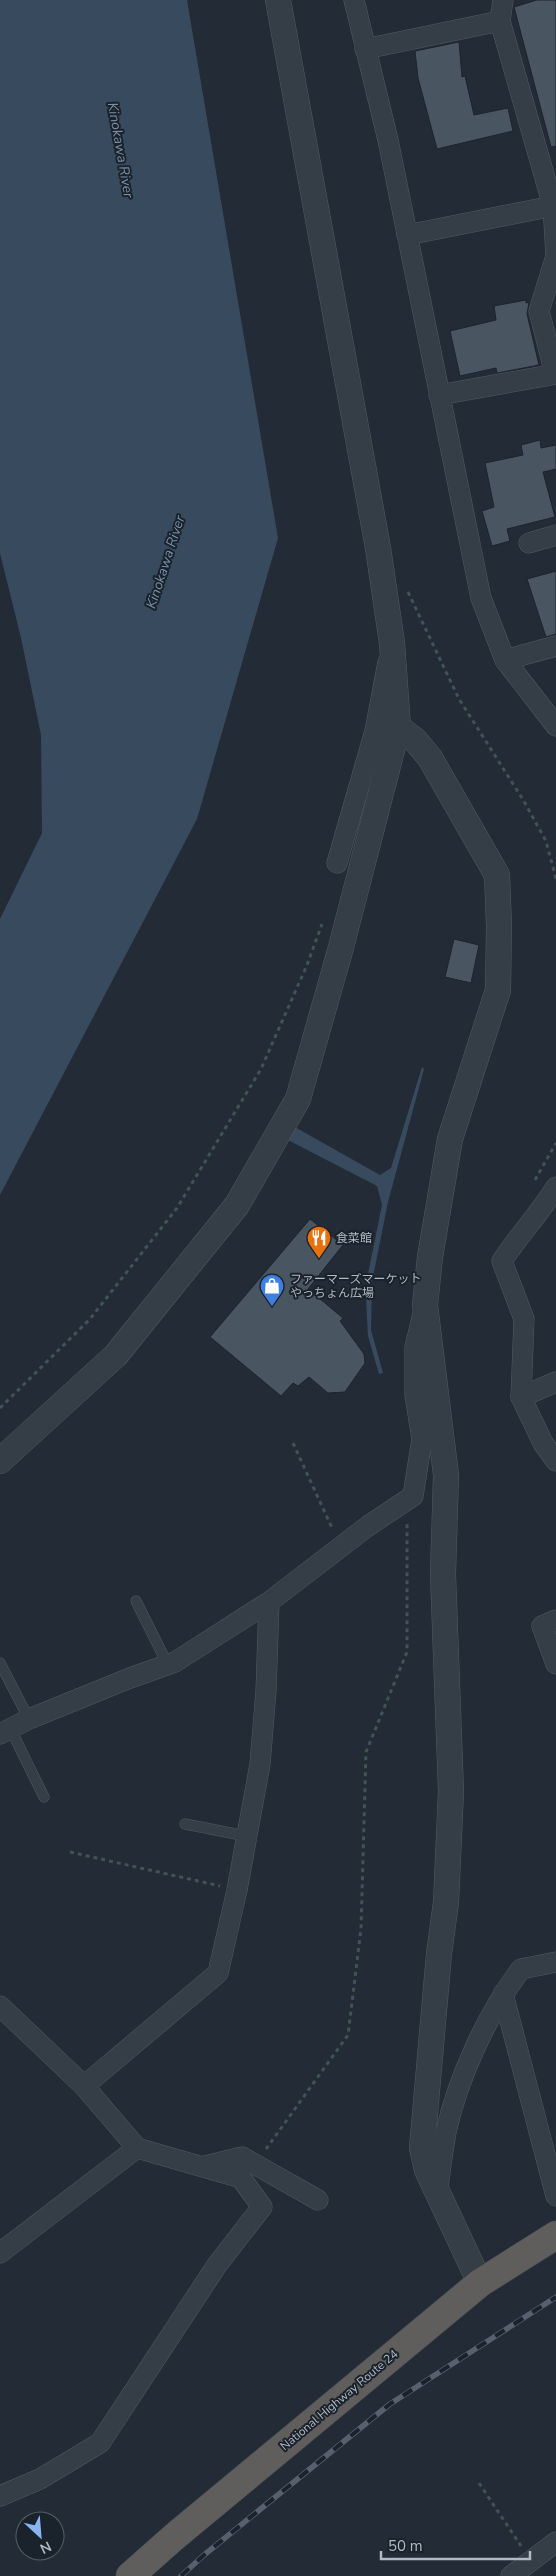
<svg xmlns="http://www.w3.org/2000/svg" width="556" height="2576" viewBox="0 0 556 2576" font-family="'Nunito Sans','Noto Sans JP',sans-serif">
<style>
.water{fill:#384a5e}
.building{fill:#4a5562;stroke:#1c242d}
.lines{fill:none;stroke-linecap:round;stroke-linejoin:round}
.service-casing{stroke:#525b64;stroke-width:11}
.minor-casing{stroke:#525b64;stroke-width:21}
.tertiary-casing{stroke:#525b64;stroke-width:26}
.trunk-casing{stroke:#3f4851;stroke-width:29}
.path{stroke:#415355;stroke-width:3;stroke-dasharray:4 4;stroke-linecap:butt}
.service{stroke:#353d47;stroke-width:10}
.minor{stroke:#353d47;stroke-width:20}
.tertiary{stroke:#353d47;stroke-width:25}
.trunk{stroke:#605e5c;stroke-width:28}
.rail-casing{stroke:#57616e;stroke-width:5.5}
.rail{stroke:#1a222b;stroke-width:4;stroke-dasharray:11;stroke-linecap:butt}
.labels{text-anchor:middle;stroke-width:4;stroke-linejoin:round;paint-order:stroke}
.poi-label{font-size:12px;fill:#afb8c3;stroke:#1a222b;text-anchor:start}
.street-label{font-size:12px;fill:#afb8c3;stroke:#1a222b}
.water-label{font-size:14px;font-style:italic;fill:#7990aa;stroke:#1a222b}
</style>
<rect width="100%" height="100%" fill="#222b36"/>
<g class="water">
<path d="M0 0H187L278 538 197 819 0 1195V919L42 833 41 735 21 638 0 553Z"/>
<path d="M422 1067 424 1069 388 1202 372 1282 371 1330 383 1373 379 1374 368 1336 366 1299 368 1274 382 1205 377 1186 286 1139 293 1126 380 1175 391 1168Z"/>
</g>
<g class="building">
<path d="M537 0H556V146L551 147 514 7Z"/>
<path d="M459 42 462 77 465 76 474 115 508 108 513 131 437 149 418 78 415 51Z"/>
<path d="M526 300V303L529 302 527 314 539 365 497 373 496 368 460 376 450 331 496 320 494 306Z"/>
<path d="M540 440 541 448 556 445V469L543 472 555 517 507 529 510 541 492 546 482 511 494 507 485 463 523 455 521 445Z"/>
<path d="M556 571V634L546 637 527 579Z"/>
<path d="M454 939 479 945 471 983 445 977Z"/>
<path d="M310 1219 343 1245 308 1289 343 1318 340 1321 364 1354 365 1363 345 1392 328 1393 309 1377 298 1386 293 1383 281 1396 210 1337Z"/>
</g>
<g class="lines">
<defs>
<g id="service">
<path d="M136 1601 168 1665"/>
<path d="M0 1663 29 1719"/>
<path d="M11 1730 44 1797"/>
<path d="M185 1824 246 1836"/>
</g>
<g id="minor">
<path d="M354 0 388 140 481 598 505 660 556 726"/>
<path d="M503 0 500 21 553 206 556 204"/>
<path d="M365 49 500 21"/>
<path d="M407 235 553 206 556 256 539 311 555 374"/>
<path d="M439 395 556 374"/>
<path d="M529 543 556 535"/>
<path d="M505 660 556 646"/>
<path d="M337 863 375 731 388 662"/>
<path d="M556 1187C540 1213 519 1235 502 1261L524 1319 521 1397 543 1443 556 1461"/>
<path d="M521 1397 556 1382"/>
<path d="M556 1620 542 1626 556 1664"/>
<path d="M0 1734 29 1719 130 1678 175 1662 269 1602 368 1526 413 1496 422 1439 415 1395V1347L423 1314"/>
<path d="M503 1994 556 2196"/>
<path d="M0 2006 84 2086 137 2148 0 2253"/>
<path d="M84 2086 218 1973 237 1890 260 1764 266 1691 269 1602"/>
<path d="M205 2166 242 2157 318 2200"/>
<path d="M438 2189C440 2170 443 2150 446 2132 458 2077 488 2013 521 1969L556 1962"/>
<path d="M0 2496 40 2479 100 2443 217 2265 262 2207 241 2178 137 2148"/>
<path d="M511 2576 556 2542"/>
</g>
<g id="tertiary">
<path d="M398 727 415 740 430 758 497 875 499 926 498 990 450 1139 430 1257 425 1305 446 1475 443 1574 451 1791 446 1902 439 1954 422 2148 427 2170 480 2283"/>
<path d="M0 1461 116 1355 237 1205 298 1099 340 951 398 727 392 643 378 548 278 0"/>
</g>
<path id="trunk" d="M130 2576 174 2537 480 2283 556 2235"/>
</defs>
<use href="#service" class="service-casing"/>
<use href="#minor" class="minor-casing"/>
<use href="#tertiary" class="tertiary-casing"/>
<use href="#trunk" class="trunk-casing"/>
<g class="path">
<path d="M408 592 459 699 522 798 546 841 556 879"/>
<path d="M535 1180 556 1143"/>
<path d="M0 1408 90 1319 177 1208 261 1069 307 965 322 924"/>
<path d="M293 1443 332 1528"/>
<path d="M70 1852 220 1886"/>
<path d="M266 2149 348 2035 361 1929 366 1752 407 1652V1523"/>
<path d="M479 2483 521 2546"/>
</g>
<use href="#service" class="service"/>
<use href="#minor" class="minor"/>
<use href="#tertiary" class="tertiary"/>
<use href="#trunk" class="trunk"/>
<defs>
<path id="rail" d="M181 2576 204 2555 390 2404 556 2297"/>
</defs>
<use href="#rail" class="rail-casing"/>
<use href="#rail" class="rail"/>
</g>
<defs>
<symbol id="restaurant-pin" viewBox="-11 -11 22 30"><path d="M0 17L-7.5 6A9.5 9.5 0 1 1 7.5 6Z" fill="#e8710a" stroke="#1a222b"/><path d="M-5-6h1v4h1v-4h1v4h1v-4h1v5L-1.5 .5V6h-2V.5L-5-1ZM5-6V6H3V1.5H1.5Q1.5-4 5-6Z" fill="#fff"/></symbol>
<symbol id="shop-pin" viewBox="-11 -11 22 30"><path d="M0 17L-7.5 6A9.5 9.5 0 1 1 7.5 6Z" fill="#3f7fe0" stroke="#1a222b"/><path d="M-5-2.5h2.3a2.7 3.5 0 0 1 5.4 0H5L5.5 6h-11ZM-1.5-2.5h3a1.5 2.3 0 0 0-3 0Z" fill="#fff"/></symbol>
</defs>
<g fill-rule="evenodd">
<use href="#restaurant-pin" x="305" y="1224" width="28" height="38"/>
<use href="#shop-pin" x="258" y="1272" width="28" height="38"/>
</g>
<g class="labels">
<g class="poi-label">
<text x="336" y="1242">食菜館</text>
<text x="290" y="1283">ファーマーズマーケット<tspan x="290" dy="14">やっちょん広場</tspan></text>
</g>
<g class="street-label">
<text transform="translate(339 2400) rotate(-40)" y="4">National Highway Route 24</text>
</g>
<g class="water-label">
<text transform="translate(121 150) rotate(80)" y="5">Kinokawa River</text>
<text transform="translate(165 562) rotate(-72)" y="5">Kinokawa River</text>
</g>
</g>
<g transform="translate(40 2536) rotate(154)"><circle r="24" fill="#1a222b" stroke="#565e68"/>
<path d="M0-4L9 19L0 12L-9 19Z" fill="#88b4f0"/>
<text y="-8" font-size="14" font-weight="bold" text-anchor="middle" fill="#afb8c3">N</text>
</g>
<path d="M381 2551v8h149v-8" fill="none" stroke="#afb8c3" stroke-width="2.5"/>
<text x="388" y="2551" font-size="15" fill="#afb8c3" stroke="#1a222b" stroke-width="4" paint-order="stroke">50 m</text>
</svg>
